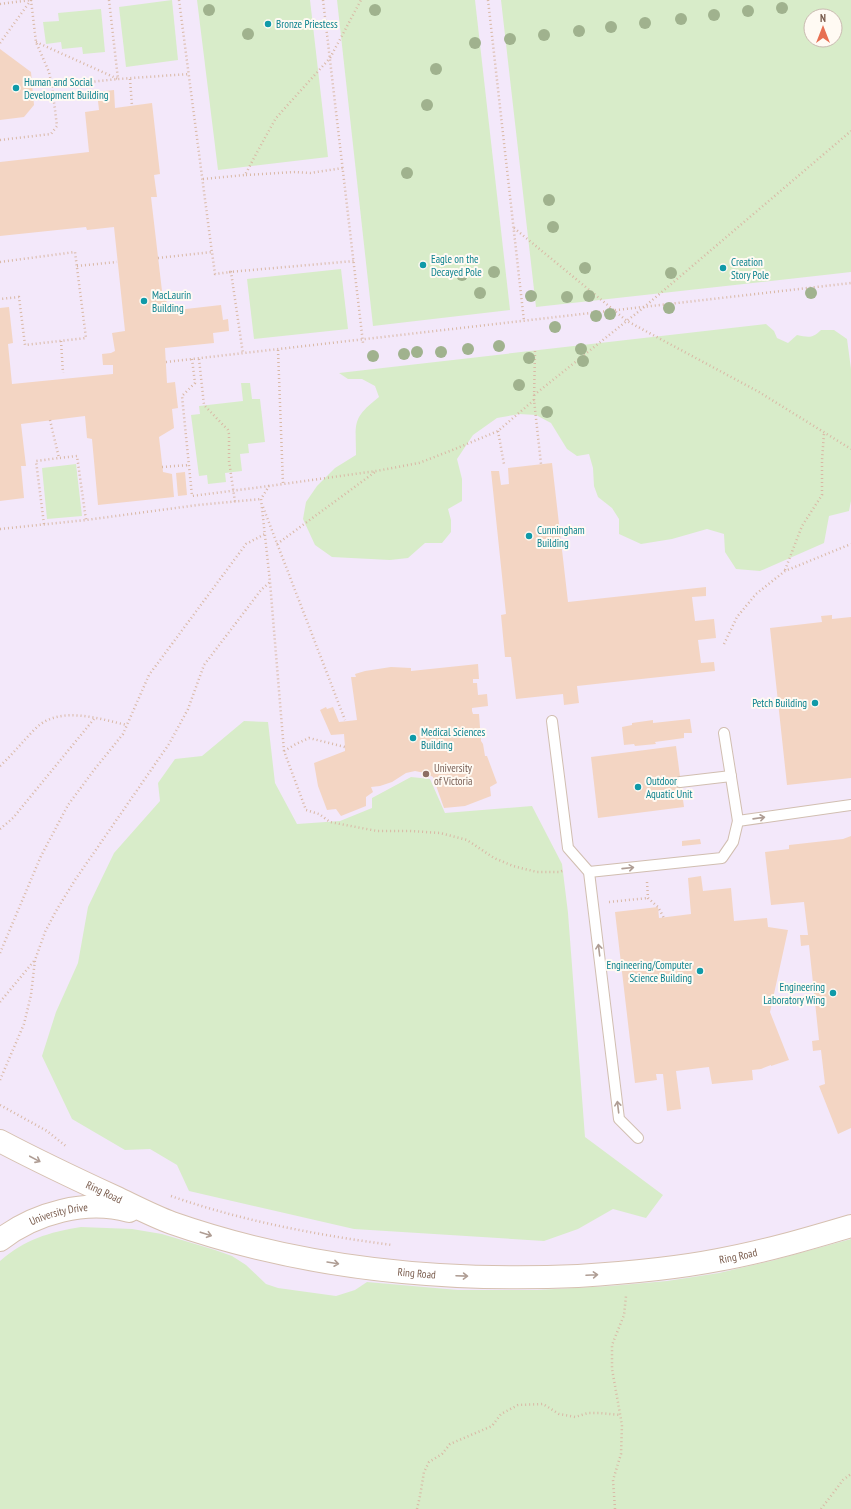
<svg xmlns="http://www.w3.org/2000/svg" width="851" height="1509" viewBox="0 0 851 1509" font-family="'PT Sans Narrow',sans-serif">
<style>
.education{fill:#f3e8fa;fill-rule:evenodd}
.green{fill:#d8ecc9;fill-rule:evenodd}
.building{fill:#f3d5c3}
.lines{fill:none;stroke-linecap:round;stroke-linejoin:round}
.lane-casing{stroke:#d1beb0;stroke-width:12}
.secondary-casing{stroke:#d6c0b0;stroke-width:24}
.path{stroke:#d9b8a5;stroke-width:2.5;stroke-dasharray:1 3;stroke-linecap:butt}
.lane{stroke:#fff;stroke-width:10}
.secondary{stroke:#fff;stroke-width:22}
.tree{fill:#a0b28e}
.oneway{stroke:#af9d94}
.culture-dot{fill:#0f9aa8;stroke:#fffaf3;stroke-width:1.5}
.education-dot{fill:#8d6e63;stroke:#fffaf3;stroke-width:1.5}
.labels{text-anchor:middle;stroke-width:4;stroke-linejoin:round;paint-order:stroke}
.culture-label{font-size:11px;fill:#0d838f;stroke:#fffaf3;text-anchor:start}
.education-label{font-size:11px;fill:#785e54;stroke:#fffaf3;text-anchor:start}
.street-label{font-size:11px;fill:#7a5c4d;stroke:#fffaf3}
</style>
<rect width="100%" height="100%" fill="#fdf6ec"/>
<path class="education" d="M0 0H851V1509H0ZM811 16H835V40H811Z"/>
<g class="green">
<path d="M172 0 178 60 126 67 119 7Z"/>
<path d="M197 0H310L328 157 218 170Z"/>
<path d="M337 0H475L510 310 373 326Z"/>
<path d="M501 0H851V272L536 307ZM811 16H835V40H811Z"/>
<path d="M101 9 105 52 83 54 82 47 62 49 61 42 46 44 43 22 59 21 58 13Z"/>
<path d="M341 269 348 329 254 339 247 279Z"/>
<path d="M766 324 774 331 777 338 788 343 797 335C808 337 812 339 821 330H834L847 339 851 369V501L849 511 829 516 824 543 760 571 736 569 725 552 724 534 707 529 672 539 641 544 619 534V519L612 508 598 497 594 486 593 468 589 454 577 456 567 449 551 423 536 415 519 414 497 418 473 435 457 459 462 479V501L448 509 451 520V532L442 543H425L408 558 390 560 332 557 315 545 303 519 306 502 317 486 335 468 356 455C356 423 351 419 379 397L375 386 362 379H348L339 373Z"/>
<path d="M241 383H250L252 399H260L265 442 248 444 249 453 240 454 242 471 225 473 226 482 208 484 207 475 199 476 191 415 200 414 199 406 243 401Z"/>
<path d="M76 464 82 516 47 519 42 468Z"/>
<path d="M244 721 268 722 275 783 297 824 340 821 372 808V798L411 777 430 779 445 813 532 806 562 864 568 913 585 1137 663 1195 646 1218 613 1209 578 1229 544 1241 354 1229 189 1191 177 1165 150 1149 125 1150 72 1119 42 1056 56 1012 78 963 88 907 114 853 160 801 158 783 175 759 202 756Z"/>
<path d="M81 1227 132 1229 162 1234 215 1250 232 1256 246 1265 266 1284 278 1288 336 1296 355 1290 367 1282 458 1290H537L610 1286 667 1281 719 1273 771 1261 851 1239V1509H0V1261C24 1240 49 1232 81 1227Z"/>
</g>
<g class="building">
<path d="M0 49 31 72 34 105 24 117 0 120Z"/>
<path d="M114 90 115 108 152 103 160 174 154 175 157 197H151L162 291 166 297 168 311 221 305 223 320 228 319 229 331 213 333 214 343 165 348 167 383 175 382 178 408 172 409 174 428 159 437 163 472 172 474 174 497 98 505 92 439 87 438 85 416 21 424 26 466H21L24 498 0 501V308L9 307 13 343 8 344 12 384 113 374V365H103L102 354 111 353 115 351 112 333 125 331 114 227 87 230 86 227 0 236V162L89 152 85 112 99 110 97 92Z"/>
<path d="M552 463 568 602 706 587V596L692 597 695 621 714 619 716 638 698 640 701 663 714 662 715 671 577 686 579 703 564 705 563 694 516 699 511 657H505L501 615 506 614 491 471H499L501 485 509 484 508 468Z"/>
<path d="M185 472 187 495 178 496 176 473Z"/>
<path d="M832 615V619L851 617V778L787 785 770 628 822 622 821 616Z"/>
<path d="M478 664 479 679H473V683H477L478 695 487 694 488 706 472 708V711L473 714H479L481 741 483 744 485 756H487L497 783 490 787 491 796 465 806 444 808 433 777 425 773 415 771 406 773 392 782 380 786 371 787 373 792 366 797V806L341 816 336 809 327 810 318 786 314 763 345 751V747L344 734 331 735 320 710 326 707 327 709 333 707 339 722 357 720 351 677H356L355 674 365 671 391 667 411 668V671Z"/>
<path d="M690 719 692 733H684V738L655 742 656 744 635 746 634 744 624 745 622 727 632 725V723L653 720V723Z"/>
<path d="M676 746 684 807 598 818 591 757Z"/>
<path d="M851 836V1128L838 1134 819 1086 825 1084 821 1050 813 1051 812 1041 819 1040 809 945 801 946 800 935H808L804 902 771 905 765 852 789 849V845L843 839Z"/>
<path d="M700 839 701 844 682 846V841Z"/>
<path d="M701 876 703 891 731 888 734 921 767 918 768 927 788 930 770 1012 789 1060 771 1066V1065L761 1069 752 1070 753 1080 712 1084 709 1067 676 1071 681 1109 667 1111 663 1074H656L657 1080 635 1083 615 912 658 907 659 918 691 914 688 878Z"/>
</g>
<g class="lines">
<defs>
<g id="lane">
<path d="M552 721 568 848 589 872 619 1119 638 1138"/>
<path d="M724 733 738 821"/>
<path d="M680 782 731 776"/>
<path d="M589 872 722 858 733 842 738 821 851 805"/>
</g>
<g id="secondary">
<path id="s1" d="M0 1141C38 1161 76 1179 115 1197 134 1206 153 1216 172 1223 301 1268 441 1282 578 1276 625 1273 672 1269 718 1260 763 1252 807 1239 851 1226"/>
<path id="s2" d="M0 1240C35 1213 86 1199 129 1211"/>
</g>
</defs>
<use href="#lane" class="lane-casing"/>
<use href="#secondary" class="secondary-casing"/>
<g class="path">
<path d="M31 0 36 42 49 72 52 86 118 79 189 74"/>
<path d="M109 0 118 79"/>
<path d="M179 0 212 253"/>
<path d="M323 0 363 343"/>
<path d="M488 0 524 321"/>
<path d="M0 4 31 0"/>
<path d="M36 42 118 79"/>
<path d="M0 43 31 0"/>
<path d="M130 79 132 106"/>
<path d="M0 140 51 134 57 126 52 86"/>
<path d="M246 175 296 172 310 173 343 168"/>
<path d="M203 179 245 175 262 143 276 118 330 58 361 0"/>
<path d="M514 228 627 321 759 392 851 449"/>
<path d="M158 258 212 252 215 274 231 272 243 354"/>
<path d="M0 262 75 252 86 338 25 345 19 297 0 299"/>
<path d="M77 266 117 262"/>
<path d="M229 272 354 261"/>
<path d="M61 341 63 373"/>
<path d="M278 350 283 484"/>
<path d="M535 351 534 400 541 464"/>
<path d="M192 359 195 383 182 396 192 496 269 486"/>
<path d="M199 359 204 405 228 430 229 434V461L235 502"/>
<path d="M166 362 851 283"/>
<path d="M534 395 643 308 851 131"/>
<path d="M534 400 498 431 455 449 419 463 376 471 269 486 261 499 270 582 284 751 306 810 319 814 330 822 377 831H410L440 833 467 840 494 858 513 866 537 872H559L565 870"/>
<path d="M50 420 59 458 77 456 86 520"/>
<path d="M498 431 504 464"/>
<path d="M162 467 189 465"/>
<path d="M263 507 345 720"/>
<path d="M44 524 36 461 59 458"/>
<path d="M0 529 86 520 198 505 261 499"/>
<path d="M277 544 375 472"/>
<path d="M785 570 802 526 822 495V460L824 433"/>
<path d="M724 644 737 617 756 594 785 571 851 544"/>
<path d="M284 751 296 744 309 738 345 747"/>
<path d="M0 766C13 754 23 741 36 728 60 705 99 719 127 725"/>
<path d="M0 829 13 818 94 719"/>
<path d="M647 882 648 898 658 907 664 918"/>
<path d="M609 902 648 898"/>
<path d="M0 953 41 856 68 805 94 770 123 734 149 675 246 544 265 534"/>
<path d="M0 1002 34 961"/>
<path d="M0 1080 24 1024 31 995 35 960 45 932 56 911 75 880 169 744 188 709 204 665 261 590 270 582"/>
<path d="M0 1105 47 1131 67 1147"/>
<path d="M171 1196C242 1221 317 1235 392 1245"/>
<path d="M417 1509 420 1496 424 1472 429 1462 442 1454 450 1444 492 1426 501 1414 518 1405 543 1404 559 1414 575 1417 588 1413H599L620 1415"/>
<path d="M615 1509 613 1480 621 1454 622 1425 612 1369V1345L624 1315 626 1296"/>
<path d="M821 1509 843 1480 851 1474"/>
</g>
<use href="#lane" class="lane"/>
<use href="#secondary" class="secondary"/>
</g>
<g class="tree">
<circle cx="782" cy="8" r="6"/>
<circle cx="209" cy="10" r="6"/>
<circle cx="375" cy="10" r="6"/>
<circle cx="748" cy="11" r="6"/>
<circle cx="714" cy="15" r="6"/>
<circle cx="681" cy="19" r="6"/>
<circle cx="645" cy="23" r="6"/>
<circle cx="611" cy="27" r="6"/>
<circle cx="579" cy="31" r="6"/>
<circle cx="248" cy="34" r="6"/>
<circle cx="544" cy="35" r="6"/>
<circle cx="510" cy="39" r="6"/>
<circle cx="475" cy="43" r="6"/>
<circle cx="436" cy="69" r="6"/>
<circle cx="427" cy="105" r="6"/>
<circle cx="407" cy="173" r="6"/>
<circle cx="549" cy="200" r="6"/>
<circle cx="553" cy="227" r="6"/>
<circle cx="585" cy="268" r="6"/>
<circle cx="494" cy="272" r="6"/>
<circle cx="671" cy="273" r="6"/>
<circle cx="462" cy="275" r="6"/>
<circle cx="480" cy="293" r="6"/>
<circle cx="811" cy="293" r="6"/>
<circle cx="531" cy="296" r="6"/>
<circle cx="589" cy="296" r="6"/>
<circle cx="567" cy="297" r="6"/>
<circle cx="669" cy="308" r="6"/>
<circle cx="610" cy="314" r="6"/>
<circle cx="596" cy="316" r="6"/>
<circle cx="555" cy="327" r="6"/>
<circle cx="499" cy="346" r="6"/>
<circle cx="468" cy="349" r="6"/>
<circle cx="581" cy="349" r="6"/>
<circle cx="417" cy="352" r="6"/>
<circle cx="441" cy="352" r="6"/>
<circle cx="404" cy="354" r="6"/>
<circle cx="373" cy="356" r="6"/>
<circle cx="529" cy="358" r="6"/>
<circle cx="583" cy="361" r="6"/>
<circle cx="519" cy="385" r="6"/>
<circle cx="547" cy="412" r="6"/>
</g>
<defs><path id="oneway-shaft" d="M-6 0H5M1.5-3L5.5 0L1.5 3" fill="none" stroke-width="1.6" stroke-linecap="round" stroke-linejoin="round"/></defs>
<g class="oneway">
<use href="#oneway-shaft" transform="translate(759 818) rotate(-8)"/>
<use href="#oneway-shaft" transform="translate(628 868) rotate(-6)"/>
<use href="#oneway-shaft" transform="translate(599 950) rotate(-97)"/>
<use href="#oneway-shaft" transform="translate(618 1107) rotate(-97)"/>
<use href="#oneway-shaft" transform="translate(35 1159) rotate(28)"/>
<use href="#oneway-shaft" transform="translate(206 1234) rotate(18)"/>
<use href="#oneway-shaft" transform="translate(333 1263) rotate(9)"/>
<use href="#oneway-shaft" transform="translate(592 1275) rotate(-3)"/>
<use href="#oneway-shaft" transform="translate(462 1276) rotate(2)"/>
</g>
<g class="culture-dot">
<circle cx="268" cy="24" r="4"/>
<circle cx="16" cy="88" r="4"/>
<circle cx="423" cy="265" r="4"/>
<circle cx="723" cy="268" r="4"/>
<circle cx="144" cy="301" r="4"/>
<circle cx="529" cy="536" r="4"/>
<circle cx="815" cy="703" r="4"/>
<circle cx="413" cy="738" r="4"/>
<circle cx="638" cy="787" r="4"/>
<circle cx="700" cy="971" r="4"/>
<circle cx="833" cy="993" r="4"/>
</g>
<circle class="education-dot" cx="426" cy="774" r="4"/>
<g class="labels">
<g class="culture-label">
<text x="276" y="28">Bronze Priestess</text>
<text x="24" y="86">Human and Social<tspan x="24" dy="13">Development Building</tspan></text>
<text x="431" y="263">Eagle on the<tspan x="431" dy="13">Decayed Pole</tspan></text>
<text x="731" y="266">Creation<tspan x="731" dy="13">Story Pole</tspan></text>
<text x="152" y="299">MacLaurin<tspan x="152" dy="13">Building</tspan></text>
<text x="537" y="534">Cunningham<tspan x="537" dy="13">Building</tspan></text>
<text x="807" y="707" text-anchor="end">Petch Building</text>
<text x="421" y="736">Medical Sciences<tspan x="421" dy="13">Building</tspan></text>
<text x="646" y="785">Outdoor<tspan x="646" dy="13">Aquatic Unit</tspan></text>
<text x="692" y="969" text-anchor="end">Engineering/Computer<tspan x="692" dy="13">Science Building</tspan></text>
<text x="825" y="991" text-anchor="end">Engineering<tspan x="825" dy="13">Laboratory Wing</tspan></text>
</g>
<g class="education-label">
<text x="434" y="772">University<tspan x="434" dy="13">of Victoria</tspan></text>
</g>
<g class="street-label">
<text dy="4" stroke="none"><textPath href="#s1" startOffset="116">Ring Road</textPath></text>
<text dy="4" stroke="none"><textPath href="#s2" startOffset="65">University Drive</textPath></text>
<text dy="4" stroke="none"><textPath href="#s1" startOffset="764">Ring Road</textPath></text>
<text dy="4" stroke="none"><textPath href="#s1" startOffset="441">Ring Road</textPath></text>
</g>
</g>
<g transform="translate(823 28)"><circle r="19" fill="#fffaf3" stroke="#cabbb1"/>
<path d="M0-3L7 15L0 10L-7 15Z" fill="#e76f51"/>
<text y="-6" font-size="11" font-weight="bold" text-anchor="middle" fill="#7a5c4d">N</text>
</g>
</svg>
